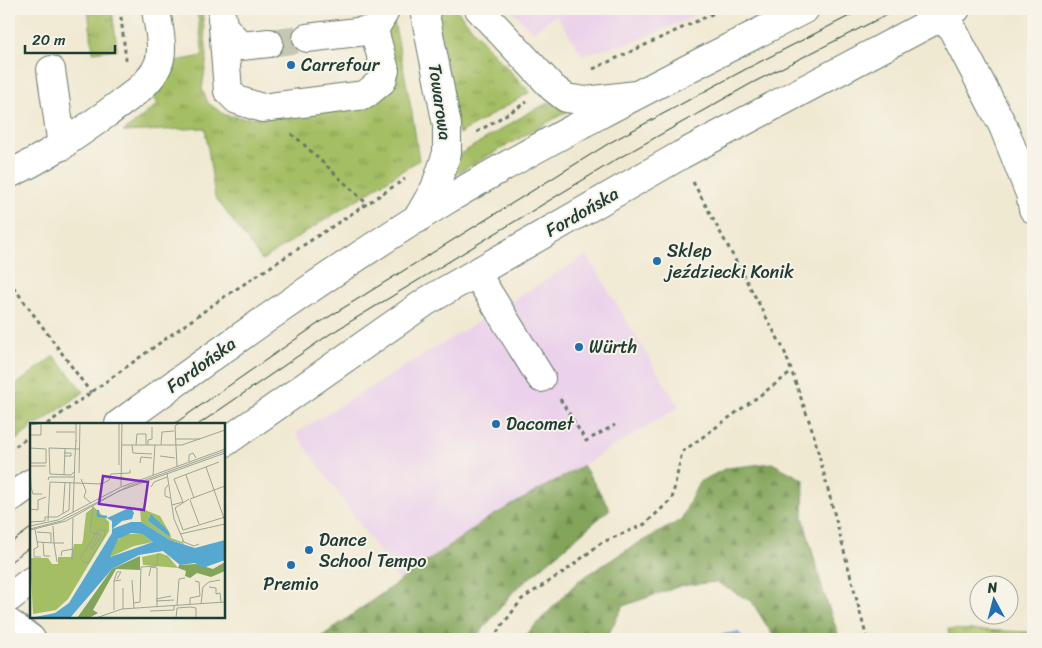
<svg xmlns="http://www.w3.org/2000/svg" width="1042" height="648" viewBox="0 0 1042 648" font-family="Sriracha,sans-serif">
<style>
.built{fill:#ebd1eb}
.industrial{fill:url(#industrial-grid)}
.grass{fill:url(#grass-tufts);stroke:#627e4c}
.forest{fill:url(#forest-firs);stroke:#517147}
.water{fill:url(#water-ripples);stroke:#3a7282}
.lines{fill:none;stroke-linecap:round;stroke-linejoin:round}
.minor-tunnel{stroke:#c6c7b2;stroke-width:28;stroke-dasharray:28 14;stroke-linecap:butt}
.minor-casing{stroke:#68796b;stroke-width:30}
.major-casing{stroke:#68796b;stroke-width:30}
.path{stroke:#68796b;stroke-width:3;stroke-dasharray:4 4;stroke-linecap:butt}
.minor{stroke:#fff;stroke-width:28}
.major{stroke:#fff;stroke-width:28}
.tram{stroke:#1f3d34;stroke-width:1}
.poi-dot{fill:#1f6fb2;stroke:#f7f3e8;stroke-width:2}
.labels{text-anchor:middle;stroke-width:4;stroke-linejoin:round;paint-order:stroke}
.poi-label{font-size:18px;fill:#1f3d34;stroke:#f7f3e8;text-anchor:start}
.street-label{font-size:18px;fill:#1f3d34;stroke:#f7f3e8}
.inset-river{fill:none;stroke:#56a8d1;stroke-width:2.5}
.inset-road{fill:none;stroke:#9ca493;stroke-width:1}
.view{fill:#7b2cbf;fill-opacity:0.15;stroke:#7b2cbf;stroke-width:2.5}
.inset-edge{fill:none;stroke:#1f3d34;stroke-width:2.5}
</style>
<defs>
<pattern id="industrial-grid" width="8" height="8" patternUnits="userSpaceOnUse" patternTransform="scale(1.25)"><rect width="8" height="8" fill="#cbbfd5"/><path d="M0 4h8M4 0v8" fill="none" stroke="#a49cae"/></pattern>
<pattern id="grass-tufts" width="24" height="20" patternUnits="userSpaceOnUse" patternTransform="scale(1.25)"><rect width="24" height="20" fill="#a4be64"/><path d="M3 7l-1-3M5 7V3M7 7l1-3M15 17l-1-3M17 17v-4M19 17l1-3" fill="none" stroke="#859c53"/></pattern>
<pattern id="forest-firs" width="22" height="20" patternUnits="userSpaceOnUse" patternTransform="scale(1.25)"><rect width="22" height="20" fill="#83a55a"/><path d="M5 1l3.5 6h-7zM16 11l3.5 6h-7z" fill="#6b884b"/></pattern>
<pattern id="water-ripples" width="26" height="14" patternUnits="userSpaceOnUse" patternTransform="scale(1.25)"><rect width="26" height="14" fill="#56a8d1"/><path d="M2 4q2-2 4 0t4 0M15 11q2-2 4 0t4 0" fill="none" stroke="#478aaa"/></pattern>
</defs>
<rect width="100%" height="100%" fill="#f7f3e8"/>
<filter id="ink" filterUnits="userSpaceOnUse"><feTurbulence type="fractalNoise" baseFrequency=".02" numOctaves="2"/><feDisplacementMap in="SourceGraphic" scale="10" xChannelSelector="R" yChannelSelector="G"/><feConvolveMatrix kernelMatrix="1 2 1 2 8 2 1 2 1" color-interpolation-filters="sRGB"/></filter>
<filter id="wash" filterUnits="userSpaceOnUse"><feTurbulence type="fractalNoise" baseFrequency=".0096" numOctaves="4" result="noise"/><feDisplacementMap in="SourceGraphic" scale="20" xChannelSelector="R" yChannelSelector="G"/><feGaussianBlur stdDeviation="1.12" result="paint"/><feColorMatrix in="noise" values="0 0 0 0 0 0 0 0 0 0 0 0 0 0 0 0 0 1.4 0 .05"/><feComposite in="paint" operator="in"/></filter>
<g filter="url(#wash)">
<rect width="100%" height="100%" fill="#f0e9d2"/>
<g class="built">
<path d="M511 9H691L692 17 641 39 582 55 556 14 533 32Z"/>
<path d="M587 255 679 407 583 465 487 519 399 580 296 433Z"/>
</g>
<path class="industrial" d="M35 618 42 624 54 639H9Z"/>
<g class="grass">
<path d="M88 9H112L117 49 93 52Z"/>
<path d="M197 9H202L207 56 202 89 208 103 225 115 245 118 370 105 383 35 394 21 412 113 419 160 262 260 215 197 205 128 123 132 158 104 153 97C164 86 170 75 176 61L203 56Z"/>
<path d="M435 9H456L492 52 530 92 459 134Z"/>
<path d="M550 102 568 111 454 175 457 156 528 113Z"/>
<path d="M54 356 84 392 39 424H31V429L9 445V390Z"/>
<path d="M948 629 1033 632V639H950Z"/>
</g>
<g class="forest">
<path d="M772 463 804 480 803 517 823 591 840 639H775L752 602 716 582 680 586 623 606 606 639H522L578 581 635 545 681 520 699 482 727 468Z"/>
<path d="M583 465 610 509 513 592 475 639H318L487 519Z"/>
</g>
<path class="water" d="M738 632 744 639H697Z"/>
</g>
<g filter="url(#ink)">
<g class="lines">
<path class="minor-tunnel" d="M269 43 307 38"/>
<defs>
<g id="minor">
<path d="M479 9 553 88 566 98 586 101 636 95"/>
<path d="M945 15 1003 126 1030 194 1033 209"/>
<path d="M222 18 223 26 241 46 269 43"/>
<path d="M223 26 228 91 237 100 262 108 365 95 382 81 385 70 374 30"/>
<path d="M307 38 374 30 384 13 383 9"/>
<path d="M51 70 62 146"/>
<path d="M9 174C47 157 75 136 109 112 126 99 149 86 158 65 165 49 158 26 156 9"/>
<path d="M417 219 435 188 447 153V125L424 9"/>
<path d="M476 273 541 378"/>
<path d="M9 623 31 639"/>
</g>
<g id="major">
<path d="M119 424C225 347 333 270 445 201 562 131 684 71 805 9"/>
<path d="M224 443 427 301 681 155 956 9"/>
<path d="M9 499 31 483"/>
<path d="M9 598 31 581"/>
</g>
</defs>
<use href="#minor" class="minor-casing"/>
<use href="#major" class="major-casing"/>
<g class="path">
<path d="M120 9 126 60"/>
<path d="M593 69 723 9"/>
<path d="M477 132 527 102"/>
<path d="M291 134 299 140 366 203"/>
<path d="M693 182 784 350 813 432 867 639"/>
<path d="M9 281 91 393"/>
<path d="M560 399 586 441 615 425"/>
<path d="M47 424 221 299 405 179"/>
<path d="M9 451 31 435"/>
<path d="M492 639 522 599 568 569 601 543 645 524 672 499 682 452 792 372"/>
</g>
<use href="#minor" class="minor"/>
<use href="#major" class="major"/>
<g class="tram">
<path d="M174 424 319 323 611 142 746 69 863 9"/>
<path d="M199 424 330 334 619 158 752 83 898 9"/>
<path d="M9 544 31 528"/>
<path d="M9 563 31 546"/>
</g>
</g>
</g>
<g class="poi-dot">
<circle cx="291" cy="65" r="5"/>
<circle cx="657" cy="261" r="5"/>
<circle cx="579" cy="347" r="5"/>
<circle cx="496" cy="424" r="5"/>
<circle cx="309" cy="550" r="5"/>
<circle cx="291" cy="565" r="5"/>
</g>
<g class="labels">
<g class="poi-label">
<text x="301" y="71">Carrefour</text>
<text x="667" y="257">Sklep<tspan x="667" dy="21">jeździecki Konik</tspan></text>
<text x="589" y="353">Würth</text>
<text x="506" y="430">Dacomet</text>
<text x="319" y="546">Dance<tspan x="319" dy="21">School Tempo</tspan></text>
<text x="291" y="590" text-anchor="middle">Premio</text>
</g>
<g class="street-label">
<text transform="translate(440 102) rotate(82)" y="6">Towarowa</text>
<text transform="translate(582 212) rotate(-30)" y="6">Fordońska</text>
<text transform="translate(201 365) rotate(-36)" y="6">Fordońska</text>
</g>
</g>
<g transform="translate(30 423)">
<rect width="195" height="195" fill="#f0e9d2"/>
<path d="M110 85 130 93 142 114 123 93 118 98 141 115 152 119V116L154 121 140 117 111 99ZM96 111H112L123 119 104 123 80 134 86 118Z" fill="#a4be64"/>
<path d="M110 133V147L86 146 63 187 68 190 59 195H47L82 146ZM195 139V148L181 154 167 150 160 155 155 153 156 148 148 145 149 142 166 141 183 146Z" fill="#83a55a"/>
<path d="M64 84 79 99V108L38 176 26 187 3 191 0 135H18L22 141H28V134H41L44 121H52L53 117 56 90Z" fill="#a4be64"/>
<path d="M130 130 138 133 148 145 113 142 112 134Z" fill="#a4be64"/>
<path d="M101 84 104 90 102 96 92 98 82 106 101 99H111L140 117 165 125 195 117V137L173 145 165 140 150 142 133 128 109 132 82 146 40 195H0L25 190 39 180 82 110V98L77 95ZM101 110 112 111 123 119 80 134 88 116ZM121 91 138 108 141 115 118 98Z" fill="#56a8d1" fill-rule="evenodd"/>
<path class="inset-river" d="M68 87V93L77 94"/>
<path class="inset-road" d="M46 0V18M0 2 15 0M26 9H45M1 12H11V0M145 16H170M92 22H152L195 7M102 22 103 30 122 31M106 22 107 11H116V22M118 22V17L122 16V4M131 22 132 9 144 8M0 25 16 26V40H0M34 30H41V33H34M45 33 46 17M130 33 145 35M159 39V32L163 30 166 35M110 40 111 34 122 35M89 42V0M0 43 1 64M0 43H16M147 44 145 3 149 0M176 44 184 67M44 49 41 52 20 51 19 25 49 26M49 50 50 0M137 50 144 96 154 119 164 123 169 121M34 52 35 26M123 52 125 22M156 52 164 75M51 56 56 68 54 74 61 80M18 57 19 54H45M138 62 135 66V73L140 75M91 63 92 0M1 64 3 71H12M121 64 124 59 137 54M184 67 195 98M159 76 145 85 153 107 195 94M160 76 195 63M160 77 169 101M142 82 153 79 144 56 189 39M63 83 60 109 68 112M0 86 8 87V77L16 74M43 89 45 33M33 90 35 59M18 98 20 59 72 61 79 57 81 51 100 50V47M0 99 15 98V94H27L39 87 40 59M0 103 28 97 91 64 195 26M0 106 31 98 99 63 195 28M5 106 8 124 4 126V134H11M0 107 36 98 89 68 195 30M7 109 21 110V119M150 111 195 101M7 119 24 120 23 103M13 119 14 133H20M60 126 68 112M62 127 71 113 66 109M31 133 32 128 43 126M50 136 68 107H74L75 112 58 140 52 138M42 138 43 95M27 139 24 120H34M119 153 121 144 127 145V184M102 157 104 185M84 158 87 149H91L87 156M179 164 186 165V171L190 170 191 179M93 165V186M126 176 141 173M126 178 144 177M104 180 110 179 111 144 127 143 128 130M160 181V175L170 173 169 159 165 158M171 181 173 164 179 159 190 157M147 182 149 156 155 155M84 187V158L91 157M120 188 144 187V182M66 195 92 186 195 179M146 195 147 185 160 184 166 185V195"/>
<path class="view" d="M73 53 118 59 114 87 69 81Z"/>
<rect width="195" height="195" class="inset-edge"/>
</g>
<rect width="1042" height="648" fill="none" stroke="#f7f3e8" stroke-width="30"/>
<g transform="translate(994 600) rotate(353)"><circle r="24" fill="#f7f3e8" stroke="#a1aaa0"/>
<path d="M0-4L9 19L0 12L-9 19Z" fill="#1f6fb2"/>
<text y="-8" font-size="14" font-weight="bold" text-anchor="middle" fill="#1f3d34">N</text>
</g>
<path d="M25 45v8h90v-8" fill="none" stroke="#1f3d34" stroke-width="2.5"/>
<text x="32" y="45" font-size="15" fill="#1f3d34" stroke="#f7f3e8" stroke-width="4" paint-order="stroke">20 m</text>
</svg>
